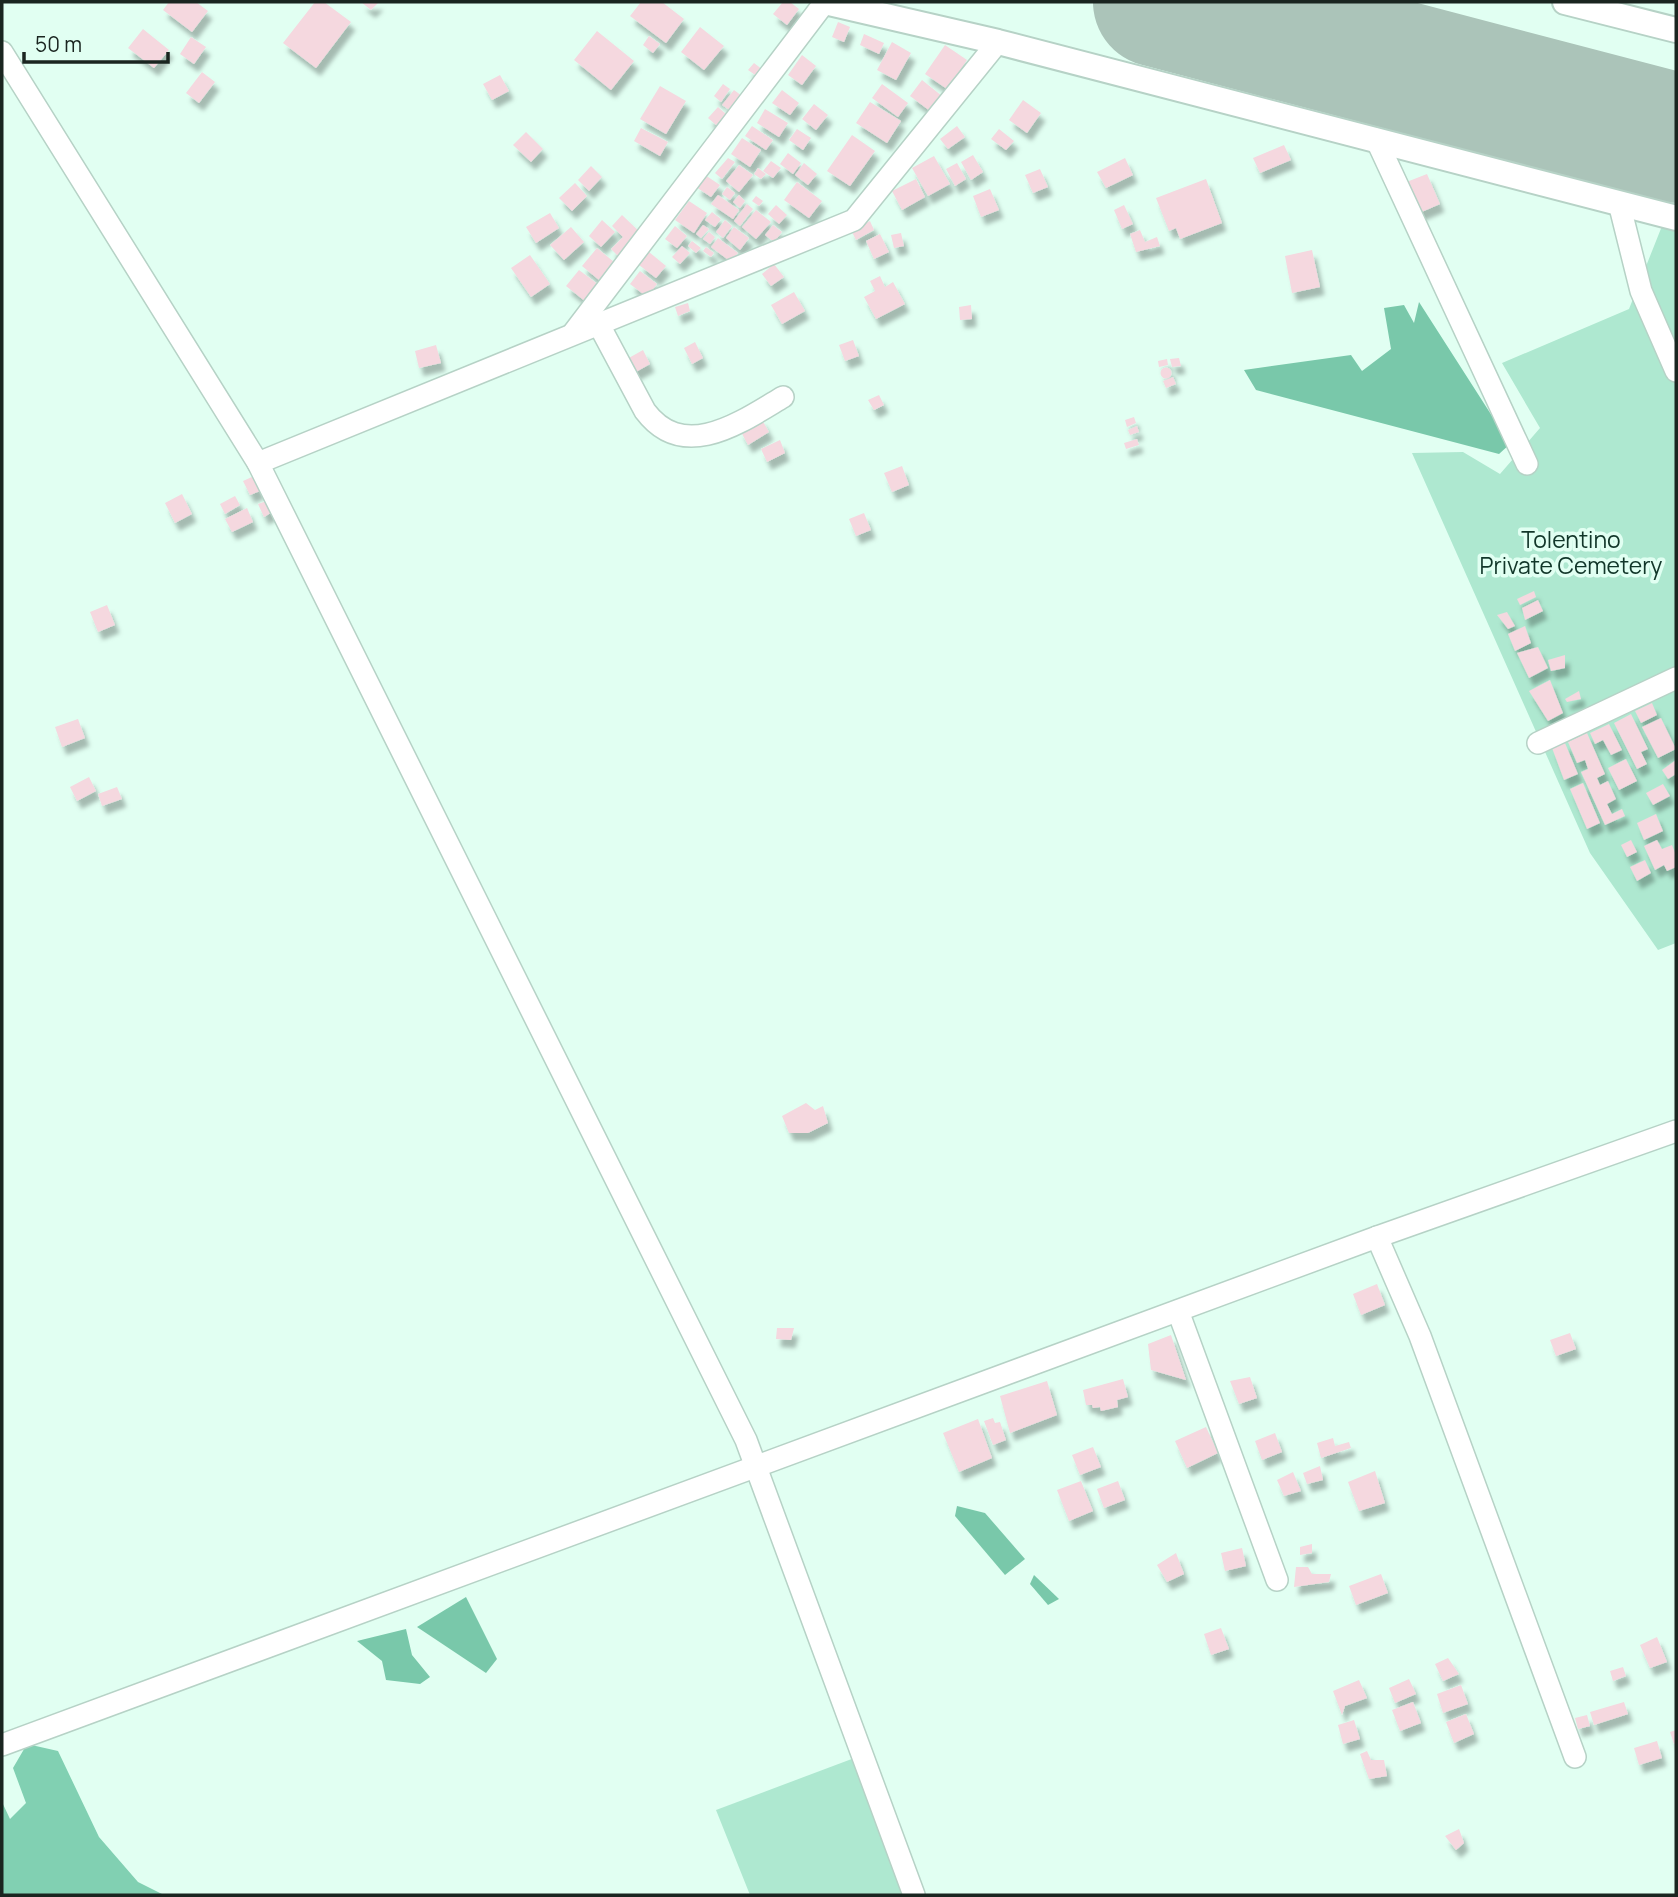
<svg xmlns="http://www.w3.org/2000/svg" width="1678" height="1897" viewBox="0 0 1678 1897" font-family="Manrope,sans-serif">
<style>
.green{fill:#aee8d0}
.forest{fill:#81d0b2}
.water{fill:#79c8aa}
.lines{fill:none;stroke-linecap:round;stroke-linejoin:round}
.runway{stroke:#abc4b9;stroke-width:130}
.building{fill:#f5d8df;filter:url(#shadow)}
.minor-casing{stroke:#b6d2c6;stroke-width:24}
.tertiary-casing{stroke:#b6d2c6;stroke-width:28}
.minor{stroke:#fff;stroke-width:21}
.tertiary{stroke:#fff;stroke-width:24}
.labels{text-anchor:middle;stroke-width:7;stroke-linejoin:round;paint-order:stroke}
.park-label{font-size:23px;fill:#113629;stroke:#e1fff2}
</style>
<defs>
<filter id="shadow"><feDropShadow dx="4.5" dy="8" stdDeviation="2" flood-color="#0004"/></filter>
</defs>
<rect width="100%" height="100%" fill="#e1fff2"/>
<g class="green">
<path d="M1662 226 1676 230V943L1658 950 1590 853 1412 453 1463 452 1500 474 1540 428 1502 363 1629 309Z"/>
<path d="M857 1757 907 1895H750L716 1810Z"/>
</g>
<path class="forest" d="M27 1744 58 1751 99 1837 138 1882 164 1895H2V1802L10 1819 26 1803 13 1768Z"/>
<g class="water">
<path d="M1419 302 1510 444 1499 454 1256 390 1244 370 1351 355 1362 371 1391 349 1384 308 1404 305 1414 323Z"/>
<path d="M957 1506 985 1513 1025 1559 1005 1575 955 1516Z"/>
<path d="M1034 1575 1059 1599 1048 1605 1030 1584Z"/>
<path d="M466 1597 497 1659 486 1673 417 1627Z"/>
<path d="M406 1629 412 1655 430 1677 420 1684 386 1680 382 1661 357 1641Z"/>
</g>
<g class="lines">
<path class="runway" d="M1158 2 1676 138"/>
</g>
<g class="building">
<path d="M169 2H196L208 11 192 32 163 10Z"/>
<path d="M315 2H324L351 22 316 68 283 43Z"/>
<path d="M361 2H379L371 10Z"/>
<path d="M641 2H662L684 19 666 43 630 16Z"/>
<path d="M783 2H790L799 9 787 25 773 14Z"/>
<path d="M838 22 850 27 844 42 832 37Z"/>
<path d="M700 27 724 46 704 70 681 52Z"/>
<path d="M143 29 169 50 154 68 128 48Z"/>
<path d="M597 31 634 61 611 90 574 60Z"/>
<path d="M864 34 884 43 879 54 860 45Z"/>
<path d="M649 36 660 44 653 53 643 45Z"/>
<path d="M191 37 206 47 194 64 180 54Z"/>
<path d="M892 42 911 53 896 80 877 70Z"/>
<path d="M945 45 967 60 947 89 925 74Z"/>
<path d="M802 55 816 66 802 85 788 75Z"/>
<path d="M754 63 763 70 758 77 748 70Z"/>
<path d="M202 72 215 82 199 103 186 93Z"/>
<path d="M500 75 509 91 492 100 483 84Z"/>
<path d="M922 80 942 96 930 111 910 96Z"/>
<path d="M723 84 730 89 721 102 714 96Z"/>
<path d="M882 84 908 103 898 117 872 98Z"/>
<path d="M660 86 686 101 666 134 640 119Z"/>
<path d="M734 90 742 96 731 111 722 105Z"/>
<path d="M782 90 799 103 790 115 772 103Z"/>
<path d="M1023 100 1041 113 1027 133 1009 120Z"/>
<path d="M870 102 901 121 887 143 856 123Z"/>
<path d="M814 104 828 115 816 130 802 119Z"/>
<path d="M718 107 726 114 716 125 708 118Z"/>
<path d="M765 109 788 123 779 137 757 123Z"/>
<path d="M752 126 773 140 766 150 745 136Z"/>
<path d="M957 126 965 137 948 149 940 139Z"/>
<path d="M641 128 668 142 660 156 634 141Z"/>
<path d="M797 129 811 138 803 150 789 140Z"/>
<path d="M999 129 1014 141 1006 150 991 139Z"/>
<path d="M526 132 543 149 531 162 513 145Z"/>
<path d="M852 135 875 151 850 186 827 171Z"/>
<path d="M742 138 761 150 750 167 731 154Z"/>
<path d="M1284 145 1291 160 1260 173 1253 158Z"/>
<path d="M788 153 801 163 793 174 780 164Z"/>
<path d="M973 155 983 172 971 180 961 162Z"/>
<path d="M934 156 950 184 928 196 912 168Z"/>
<path d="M728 158 735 162 722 179 715 173Z"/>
<path d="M1125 158 1133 175 1106 188 1097 172Z"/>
<path d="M771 161 781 168 773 178 763 171Z"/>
<path d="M804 163 817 174 808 185 795 175Z"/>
<path d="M957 163 966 179 955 186 946 169Z"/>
<path d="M739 165 753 175 739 192 726 181Z"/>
<path d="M591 166 602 177 589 191 578 180Z"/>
<path d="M758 168 766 174 761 179 754 174Z"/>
<path d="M1040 169 1048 187 1033 193 1025 175Z"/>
<path d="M1427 174 1440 204 1417 214 1404 183Z"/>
<path d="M705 175 720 185 711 197 696 187Z"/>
<path d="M916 179 925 197 902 210 892 191Z"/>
<path d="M1206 179 1222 223 1180 239 1176 228 1169 231 1156 198Z"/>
<path d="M797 182 822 201 809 218 784 200Z"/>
<path d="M575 183 587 196 572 211 559 198Z"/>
<path d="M727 187 735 193 730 200 722 194Z"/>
<path d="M990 189 999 210 981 217 973 196Z"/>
<path d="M718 195 739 210 733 219 711 204Z"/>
<path d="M739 195 745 201 740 208 733 202Z"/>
<path d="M756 196 763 201 759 206 752 201Z"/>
<path d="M689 201 707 213 694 233 675 220Z"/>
<path d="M747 204 753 209 740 226 734 221Z"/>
<path d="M776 205 787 215 779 224 768 214Z"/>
<path d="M1124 205 1133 224 1122 229 1114 210Z"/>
<path d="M756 210 771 222 756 239 742 227Z"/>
<path d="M712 212 721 219 715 227 705 220Z"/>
<path d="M550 213 559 228 536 243 526 227Z"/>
<path d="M622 215 644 236 621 259 611 249 623 237 612 226Z"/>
<path d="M602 220 615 232 601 247 589 236Z"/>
<path d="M725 220 732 226 723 238 716 232Z"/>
<path d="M870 221 874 230 856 240 851 230Z"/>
<path d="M703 225 709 229 701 238 696 234Z"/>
<path d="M773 225 782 232 774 242 765 235Z"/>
<path d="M675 226 687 236 677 248 665 239Z"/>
<path d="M571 227 584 242 564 260 550 245Z"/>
<path d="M734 227 749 238 740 250 726 238Z"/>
<path d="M1140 230 1145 242 1157 237 1160 246 1136 252 1130 234Z"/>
<path d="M709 232 715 237 710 244 703 239Z"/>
<path d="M901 233 904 246 894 248 891 235Z"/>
<path d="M880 234 889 252 874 259 866 241Z"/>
<path d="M718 238 738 253 731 262 711 247Z"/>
<path d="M692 241 701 248 696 253 688 246Z"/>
<path d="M682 246 690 253 680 264 672 257Z"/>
<path d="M706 247 714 253 711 257 703 251Z"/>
<path d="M597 248 614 262 599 280 582 266Z"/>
<path d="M1312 250 1320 287 1292 293 1285 256Z"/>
<path d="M649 252 666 266 656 278 639 265Z"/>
<path d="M530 255 550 284 531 297 511 268Z"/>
<path d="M774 264 784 277 771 286 762 274Z"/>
<path d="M579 270 599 285 586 302 566 286Z"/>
<path d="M640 271 657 284 647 297 630 284Z"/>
<path d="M880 276 885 287 893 282 905 304 876 319 864 297 875 291 870 281Z"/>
<path d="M794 292 805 311 782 324 771 305Z"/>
<path d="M688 303 690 311 678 316 675 307Z"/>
<path d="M971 305 972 319 960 320 959 307Z"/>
<path d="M853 340 859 356 845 361 839 345Z"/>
<path d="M695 342 703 358 692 364 684 348Z"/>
<path d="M436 345 441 363 419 368 415 351Z"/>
<path d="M643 350 650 364 634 373 627 359Z"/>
<path d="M1179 358 1181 366 1172 367 1170 359Z"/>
<path d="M1167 359 1168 365 1159 367 1158 361Z"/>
<circle cx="1166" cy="373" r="5.5"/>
<path d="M1173 377 1176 384 1166 388 1163 381Z"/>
<path d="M879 395 884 405 874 410 868 400Z"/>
<path d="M1134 417 1136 423 1127 427 1125 420Z"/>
<path d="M761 418 769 432 748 445 740 430Z"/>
<path d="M1137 426 1139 432 1130 435 1128 430Z"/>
<path d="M1137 439 1139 445 1126 449 1124 443Z"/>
<path d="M780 440 785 453 767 462 761 449Z"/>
<path d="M902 466 909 485 892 492 884 473Z"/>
<path d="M254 476 260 491 250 495 243 481Z"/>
<path d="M182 494 192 514 175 523 165 503Z"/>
<path d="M235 496 240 505 225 514 220 504Z"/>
<path d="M269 500 274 511 264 517 258 504Z"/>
<path d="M247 508 253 522 232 532 225 519Z"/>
<path d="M864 513 871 530 856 536 849 519Z"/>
<path d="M1534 591 1536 597 1520 605 1517 599Z"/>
<path d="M1538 600 1543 611 1525 620 1522 608Z"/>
<path d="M107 605 115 625 98 632 90 612Z"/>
<path d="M1507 612 1515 626 1508 629 1497 615Z"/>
<path d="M1525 626 1531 643 1515 651 1508 634Z"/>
<path d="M1538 647 1548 668 1529 678 1517 653Z"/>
<path d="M1565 655V668L1551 671 1548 660Z"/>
<path d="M1550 680 1563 713 1548 721 1529 691Z"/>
<path d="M1579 691 1581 699 1567 702 1565 699Z"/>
<path d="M1652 703 1657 715 1641 723 1635 711Z"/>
<path d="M1631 714 1648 749 1641 752 1647 764 1637 769 1614 723Z"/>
<path d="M1661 718 1676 749 1658 758 1642 727Z"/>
<path d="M78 719 85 738 62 747 55 727Z"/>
<path d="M1609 724 1622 750 1611 755 1603 740 1595 744 1590 733Z"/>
<path d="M1587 733 1605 774 1597 778 1600 785 1608 781 1616 799 1607 804 1612 814 1622 809 1625 816 1605 825 1581 772 1588 769 1585 760 1577 763 1568 742Z"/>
<path d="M1565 743 1578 774 1564 780 1552 748Z"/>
<path d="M1626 759 1637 781 1619 790 1608 768Z"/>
<path d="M1676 760V774L1668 779 1662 770Z"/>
<path d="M89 777 96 791 77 801 70 787Z"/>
<path d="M1583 783 1600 823 1587 829 1570 789Z"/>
<path d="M1663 784 1670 796 1653 805 1646 793Z"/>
<path d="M117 787 122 799 102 806 98 794Z"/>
<path d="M1656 814 1663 831 1644 840 1637 823Z"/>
<path d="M1631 840 1637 852 1627 857 1621 845Z"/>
<path d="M1657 840 1662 849 1672 845 1676 855V867L1667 871 1664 865 1655 870 1644 846Z"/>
<path d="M1645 860 1651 873 1637 881 1630 867Z"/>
<path d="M806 1103 815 1110 823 1106 828 1123 808 1133H789L782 1116Z"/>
<path d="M1377 1284 1385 1305 1361 1315 1353 1294Z"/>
<path d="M777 1328H794L791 1340 776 1339Z"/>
<path d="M1570 1333 1576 1349 1556 1356 1550 1340Z"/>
<path d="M1171 1335 1186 1380 1151 1370 1148 1344Z"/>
<path d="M1250 1377 1257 1398 1239 1404 1230 1381Z"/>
<path d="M1123 1379 1128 1397 1117 1400 1118 1407 1101 1411 1100 1407 1093 1408 1092 1405H1086L1083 1390Z"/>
<path d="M1047 1381 1057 1415 1010 1433 1000 1396Z"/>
<path d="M993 1418 995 1423 1000 1422 1006 1440 993 1445 984 1421Z"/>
<path d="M978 1419 992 1458 959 1472 943 1433Z"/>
<path d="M1206 1427 1218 1453 1187 1468 1175 1441Z"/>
<path d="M1275 1433 1282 1452 1262 1460 1255 1441Z"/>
<path d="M1333 1438 1335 1446 1349 1442 1351 1448 1321 1458 1317 1443Z"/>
<path d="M1093 1447 1101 1467 1080 1475 1072 1455Z"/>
<path d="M1320 1466 1323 1480 1307 1484 1303 1473Z"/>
<path d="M1375 1471 1385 1503 1359 1511 1348 1482Z"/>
<path d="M1293 1472 1301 1491 1284 1496 1277 1480Z"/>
<path d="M1081 1481 1093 1511 1069 1521 1057 1490Z"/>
<path d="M1118 1481 1125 1500 1104 1508 1097 1489Z"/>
<path d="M1312 1544V1553L1300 1555V1547Z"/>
<path d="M1242 1548 1246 1566 1225 1571 1221 1553Z"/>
<path d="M1176 1553 1184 1574 1167 1582 1157 1565Z"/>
<path d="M1296 1567H1308L1312 1574H1331L1329 1582 1294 1587Z"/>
<path d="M1381 1574 1388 1593 1356 1605 1349 1586Z"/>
<path d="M1221 1628 1229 1649 1211 1655 1204 1634Z"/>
<path d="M1657 1637 1667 1662 1650 1668 1640 1645Z"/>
<path d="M1448 1658 1459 1674 1443 1681 1435 1664Z"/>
<path d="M1623 1667 1626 1676 1613 1681 1610 1671Z"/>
<path d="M1409 1679 1416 1694 1395 1703 1389 1688Z"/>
<path d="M1359 1680 1367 1698 1345 1706 1342 1715 1333 1691Z"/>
<path d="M1461 1685 1468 1704 1443 1713 1437 1694Z"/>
<path d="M1413 1702 1421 1723 1400 1731 1392 1710Z"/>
<path d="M1624 1702 1628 1714 1594 1725 1590 1712Z"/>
<path d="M1466 1714 1474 1734 1454 1743 1446 1722Z"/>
<path d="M1587 1715 1590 1726 1578 1729 1575 1718Z"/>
<path d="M1354 1720 1360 1739 1343 1744 1338 1725Z"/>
<path d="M1676 1730V1743L1674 1744 1670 1732Z"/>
<path d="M1657 1741 1662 1758 1639 1765 1634 1748Z"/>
<path d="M1367 1751 1371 1760H1384L1387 1776 1369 1779 1360 1754Z"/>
<path d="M1459 1829 1464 1843 1456 1850 1445 1836Z"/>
</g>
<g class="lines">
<defs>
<g id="minor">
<path d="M2 52 258 463 746 1440 914 1895"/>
<path d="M1376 139 1527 464"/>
<path d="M1619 203 1641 291 1676 371"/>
<path d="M598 323 645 411C684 463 741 422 783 397"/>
<path d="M574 332 825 2"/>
<path d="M258 463 854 220 998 42"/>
<path d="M1538 743 1676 678"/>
<path d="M1377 1237 1420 1336 1575 1757"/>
<path d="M1178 1311 1277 1580"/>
<path d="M2 1745 1377 1237 1676 1131"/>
</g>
<g id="tertiary">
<path d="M825 2 998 42 1676 218"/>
<path d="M1565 2 1676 30"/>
</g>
</defs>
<use href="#minor" class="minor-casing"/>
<use href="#tertiary" class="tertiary-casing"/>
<use href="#minor" class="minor"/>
<use href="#tertiary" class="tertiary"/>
</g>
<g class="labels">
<g class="park-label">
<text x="1571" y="548">Tolentino<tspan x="1571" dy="26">Private Cemetery</tspan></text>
</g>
</g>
<rect width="1678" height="1897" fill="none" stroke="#1a2520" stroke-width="7"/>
<path d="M24 52v10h144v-10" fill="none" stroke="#1a2520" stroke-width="3.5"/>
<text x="35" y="52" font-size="21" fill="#1a2520" stroke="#e1fff2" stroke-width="5" paint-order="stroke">50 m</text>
</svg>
